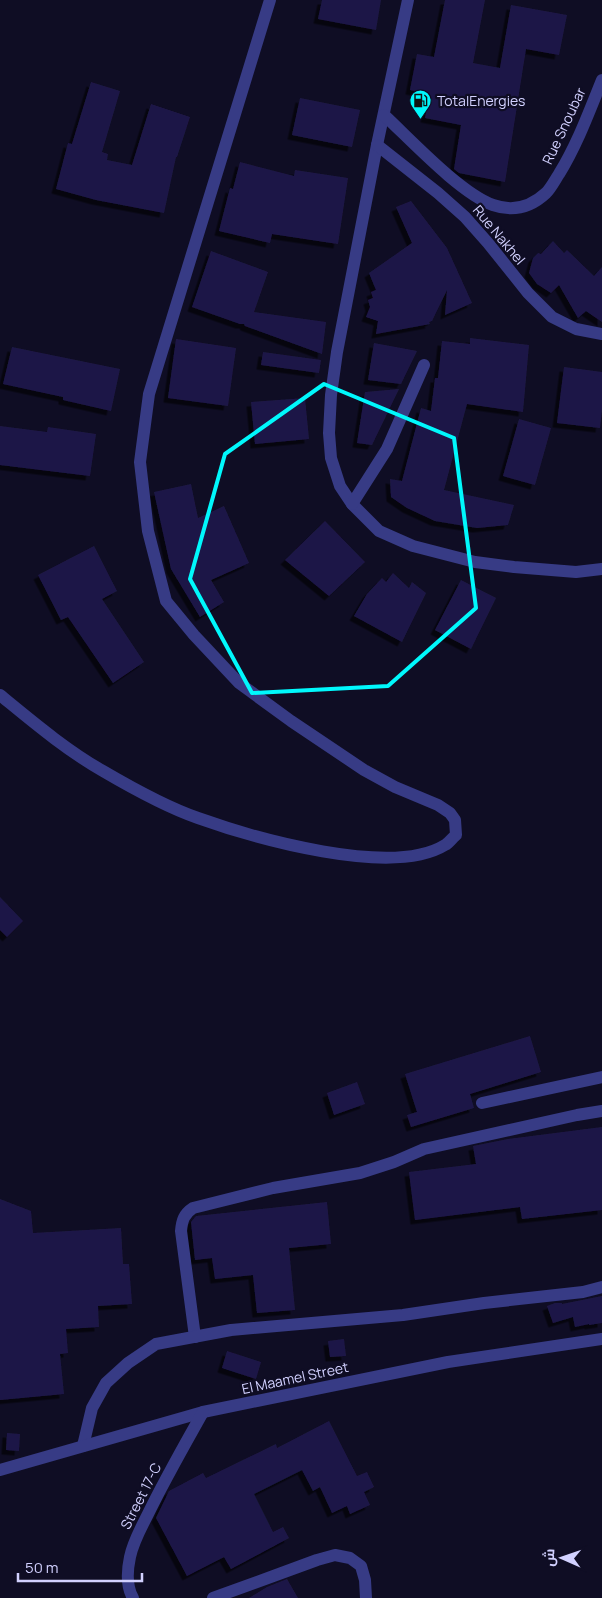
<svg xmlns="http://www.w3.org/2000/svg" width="602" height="1598" viewBox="0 0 602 1598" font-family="Manrope,Cairo,sans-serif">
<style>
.building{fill:#1e1946;filter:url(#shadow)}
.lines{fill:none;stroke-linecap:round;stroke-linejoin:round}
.minor{stroke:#373b85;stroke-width:12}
.marked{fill:none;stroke:#00f8fc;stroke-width:4;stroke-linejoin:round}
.labels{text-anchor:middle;stroke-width:4.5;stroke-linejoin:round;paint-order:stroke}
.poi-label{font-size:14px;fill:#d2d1ff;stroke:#0f0d24;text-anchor:start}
.street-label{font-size:14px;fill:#d2d1ff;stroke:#0f0d24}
</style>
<defs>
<filter id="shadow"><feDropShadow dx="-4.5" dy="4.5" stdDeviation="0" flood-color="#0009"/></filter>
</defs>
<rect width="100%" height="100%" fill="#0f0d24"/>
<g class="building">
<path d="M322 0H381L376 30 318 19Z"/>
<path d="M445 0H485L473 63 500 68 511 5 567 15 559 55 526 49 505 182 459 173 454 169 461 125 425 118 430 94 410 90 417 54 434 57Z"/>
<path d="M91 82 120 91 102 152 108 154 107 160 132 165 151 104 190 117 177 157H176L164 213 96 200 56 189 68 143 72 144Z"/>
<path d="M300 98 360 110 352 147 292 135Z"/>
<path d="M240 162 294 176 295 170 348 178 338 244 272 234 270 243 219 231 230 188 233 189Z"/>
<path d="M411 201 447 248 472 303 445 315 447 290 432 321 429 322 430 324 376 334 378 321 366 317 370 307 368 300 373 298 371 292 376 290 369 273 412 243 396 207Z"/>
<path d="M553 241 564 253 567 250 594 276 602 267V322L586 311 578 318 559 285 551 293 537 284 529 273 533 258 538 253 541 254Z"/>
<path d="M211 251 268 272 254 312 326 322 322 354 245 326 244 324H240L192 307Z"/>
<path d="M470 338 529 345 523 412 467 404 444 490 514 505 508 525 477 528 435 521 407 508 391 497 390 479 402 481 421 408 431 411 435 378H438L442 341 470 344Z"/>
<path d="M176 339 236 348 228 406 168 398Z"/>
<path d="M374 343 417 351 401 384 368 380Z"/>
<path d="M12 347 120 369 111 411 63 400V397L3 384Z"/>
<path d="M263 352 321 360 319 373 261 365Z"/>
<path d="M564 367 602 372V410L600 428 557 423Z"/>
<path d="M399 389 372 445 357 443 365 392Z"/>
<path d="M305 398 309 439 255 444 251 402Z"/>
<path d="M519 419 551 428 535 485 503 476Z"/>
<path d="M0 426 47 432 48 427 96 434 90 476 0 465Z"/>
<path d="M191 484 198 518 224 506 249 563 211 580 224 602 200 617 171 569 154 492Z"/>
<path d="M325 521 365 562 329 596 285 560Z"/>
<path d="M94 546 117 591 102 599 144 662 113 683 68 617 61 620 38 575Z"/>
<path d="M393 573 409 588 412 582 426 593 402 642 354 616 367 594 382 578 386 582Z"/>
<path d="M461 580 496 598 471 649 435 630Z"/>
<path d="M0 897 23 921 7 937 0 930Z"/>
<path d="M530 1036 541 1072 470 1094 474 1108 411 1127 407 1115 417 1112 405 1074Z"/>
<path d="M357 1082 365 1104 334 1115 327 1093Z"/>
<path d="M602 1127V1210L522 1219 520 1207 415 1220 409 1172 476 1164 473 1146 508 1139Z"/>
<path d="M0 1199 31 1211 33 1233 121 1228 123 1264H129L132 1304 98 1306 99 1327 66 1329 68 1353 60 1354 64 1394 0 1400Z"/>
<path d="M327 1202 331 1244 289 1248 295 1310 257 1313 253 1275 215 1279 212 1258 195 1260 191 1222 196 1216Z"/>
<path d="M602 1296V1323L589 1325V1324L575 1327 573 1317 553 1323 547 1306 555 1303H562V1304Z"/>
<path d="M344 1339 346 1356 330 1357 328 1341Z"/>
<path d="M227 1351 261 1362 256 1379 222 1368Z"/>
<path d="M329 1421 357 1476 367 1472 374 1487 364 1492 370 1505 350 1514 347 1506 332 1513 320 1487 313 1491 302 1470 254 1494 273 1532 283 1527 289 1538 231 1569 224 1557 187 1576 156 1518 169 1491 203 1473 206 1478 276 1444 277 1448Z"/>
<path d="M7 1433 20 1434 19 1451 6 1450Z"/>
<path d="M287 1579 298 1598H249L267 1587Z"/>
</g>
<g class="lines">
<g class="minor">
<path d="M408 0 377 145 337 352 331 395 329 433 331 458 340 486 352 504 379 531 413 546 475 562 514 567 576 572 602 569"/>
<path d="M384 115C411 140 460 193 493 205 513 212 531 207 546 193 551 188 555 180 559 174 577 145 589 112 602 80"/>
<path d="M377 145 438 193 465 217 488 243 528 293 552 317 576 329 602 334"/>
<path d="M352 504 387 449 424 365"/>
<path d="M0 695C33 722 66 750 103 771 132 788 166 807 198 818 254 838 392 878 445 845 449 843 452 838 456 835L455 820 450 813 438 805 395 787 364 770 291 721 239 683 194 635 166 601 148 531 140 462 149 394 270 0"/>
<path d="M482 1103 602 1077"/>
<path d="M195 1337 181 1231C182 1220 184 1214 193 1208L273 1188 360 1173 394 1162 424 1149 577 1115 602 1111"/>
<path d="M83 1446 92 1408 106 1383 128 1363 156 1344 231 1330 403 1315 484 1303 583 1292 602 1287"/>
<path d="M0 1470 203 1412 448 1362 602 1339"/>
<path d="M133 1598C126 1586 127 1571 130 1557 133 1542 141 1528 148 1514 165 1479 184 1446 203 1412"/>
<path d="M213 1598 317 1560 335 1555 350 1558 361 1566 365 1580 366 1598"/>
</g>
</g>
<path class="marked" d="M324 384 454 438 476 608 388 686 252 693 190 579 225 454Z"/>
<defs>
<symbol id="fuel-pin" viewBox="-11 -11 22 30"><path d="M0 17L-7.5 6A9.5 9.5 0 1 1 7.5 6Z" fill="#00f8fc" stroke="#0f0d24"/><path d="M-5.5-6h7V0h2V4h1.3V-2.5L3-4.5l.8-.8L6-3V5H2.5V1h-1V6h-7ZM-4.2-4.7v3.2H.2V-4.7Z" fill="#111"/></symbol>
</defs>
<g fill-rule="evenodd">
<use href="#fuel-pin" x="408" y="88" width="25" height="34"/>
</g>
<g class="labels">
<g class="poi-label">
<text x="437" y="106">TotalEnergies</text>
</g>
<g class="street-label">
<text transform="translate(564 126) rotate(-65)" y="5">Rue Snoubar</text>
<text transform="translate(499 235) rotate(50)" y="5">Rue Nakhel</text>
<text transform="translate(295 1378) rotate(-12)" y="5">El Maamel Street</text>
<text transform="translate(141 1496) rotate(-63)" y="5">Street 17-C</text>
</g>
</g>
<g transform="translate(562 1558) rotate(272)" stroke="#0f0d24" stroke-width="4" paint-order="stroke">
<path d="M0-4L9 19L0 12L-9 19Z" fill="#d2d1ff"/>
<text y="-8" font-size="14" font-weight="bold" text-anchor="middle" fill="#d2d1ff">ش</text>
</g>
<path d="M18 1573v8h124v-8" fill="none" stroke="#d2d1ff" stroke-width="2.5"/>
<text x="25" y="1573" font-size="15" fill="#d2d1ff" stroke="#0f0d24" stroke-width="4" paint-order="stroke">50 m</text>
</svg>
